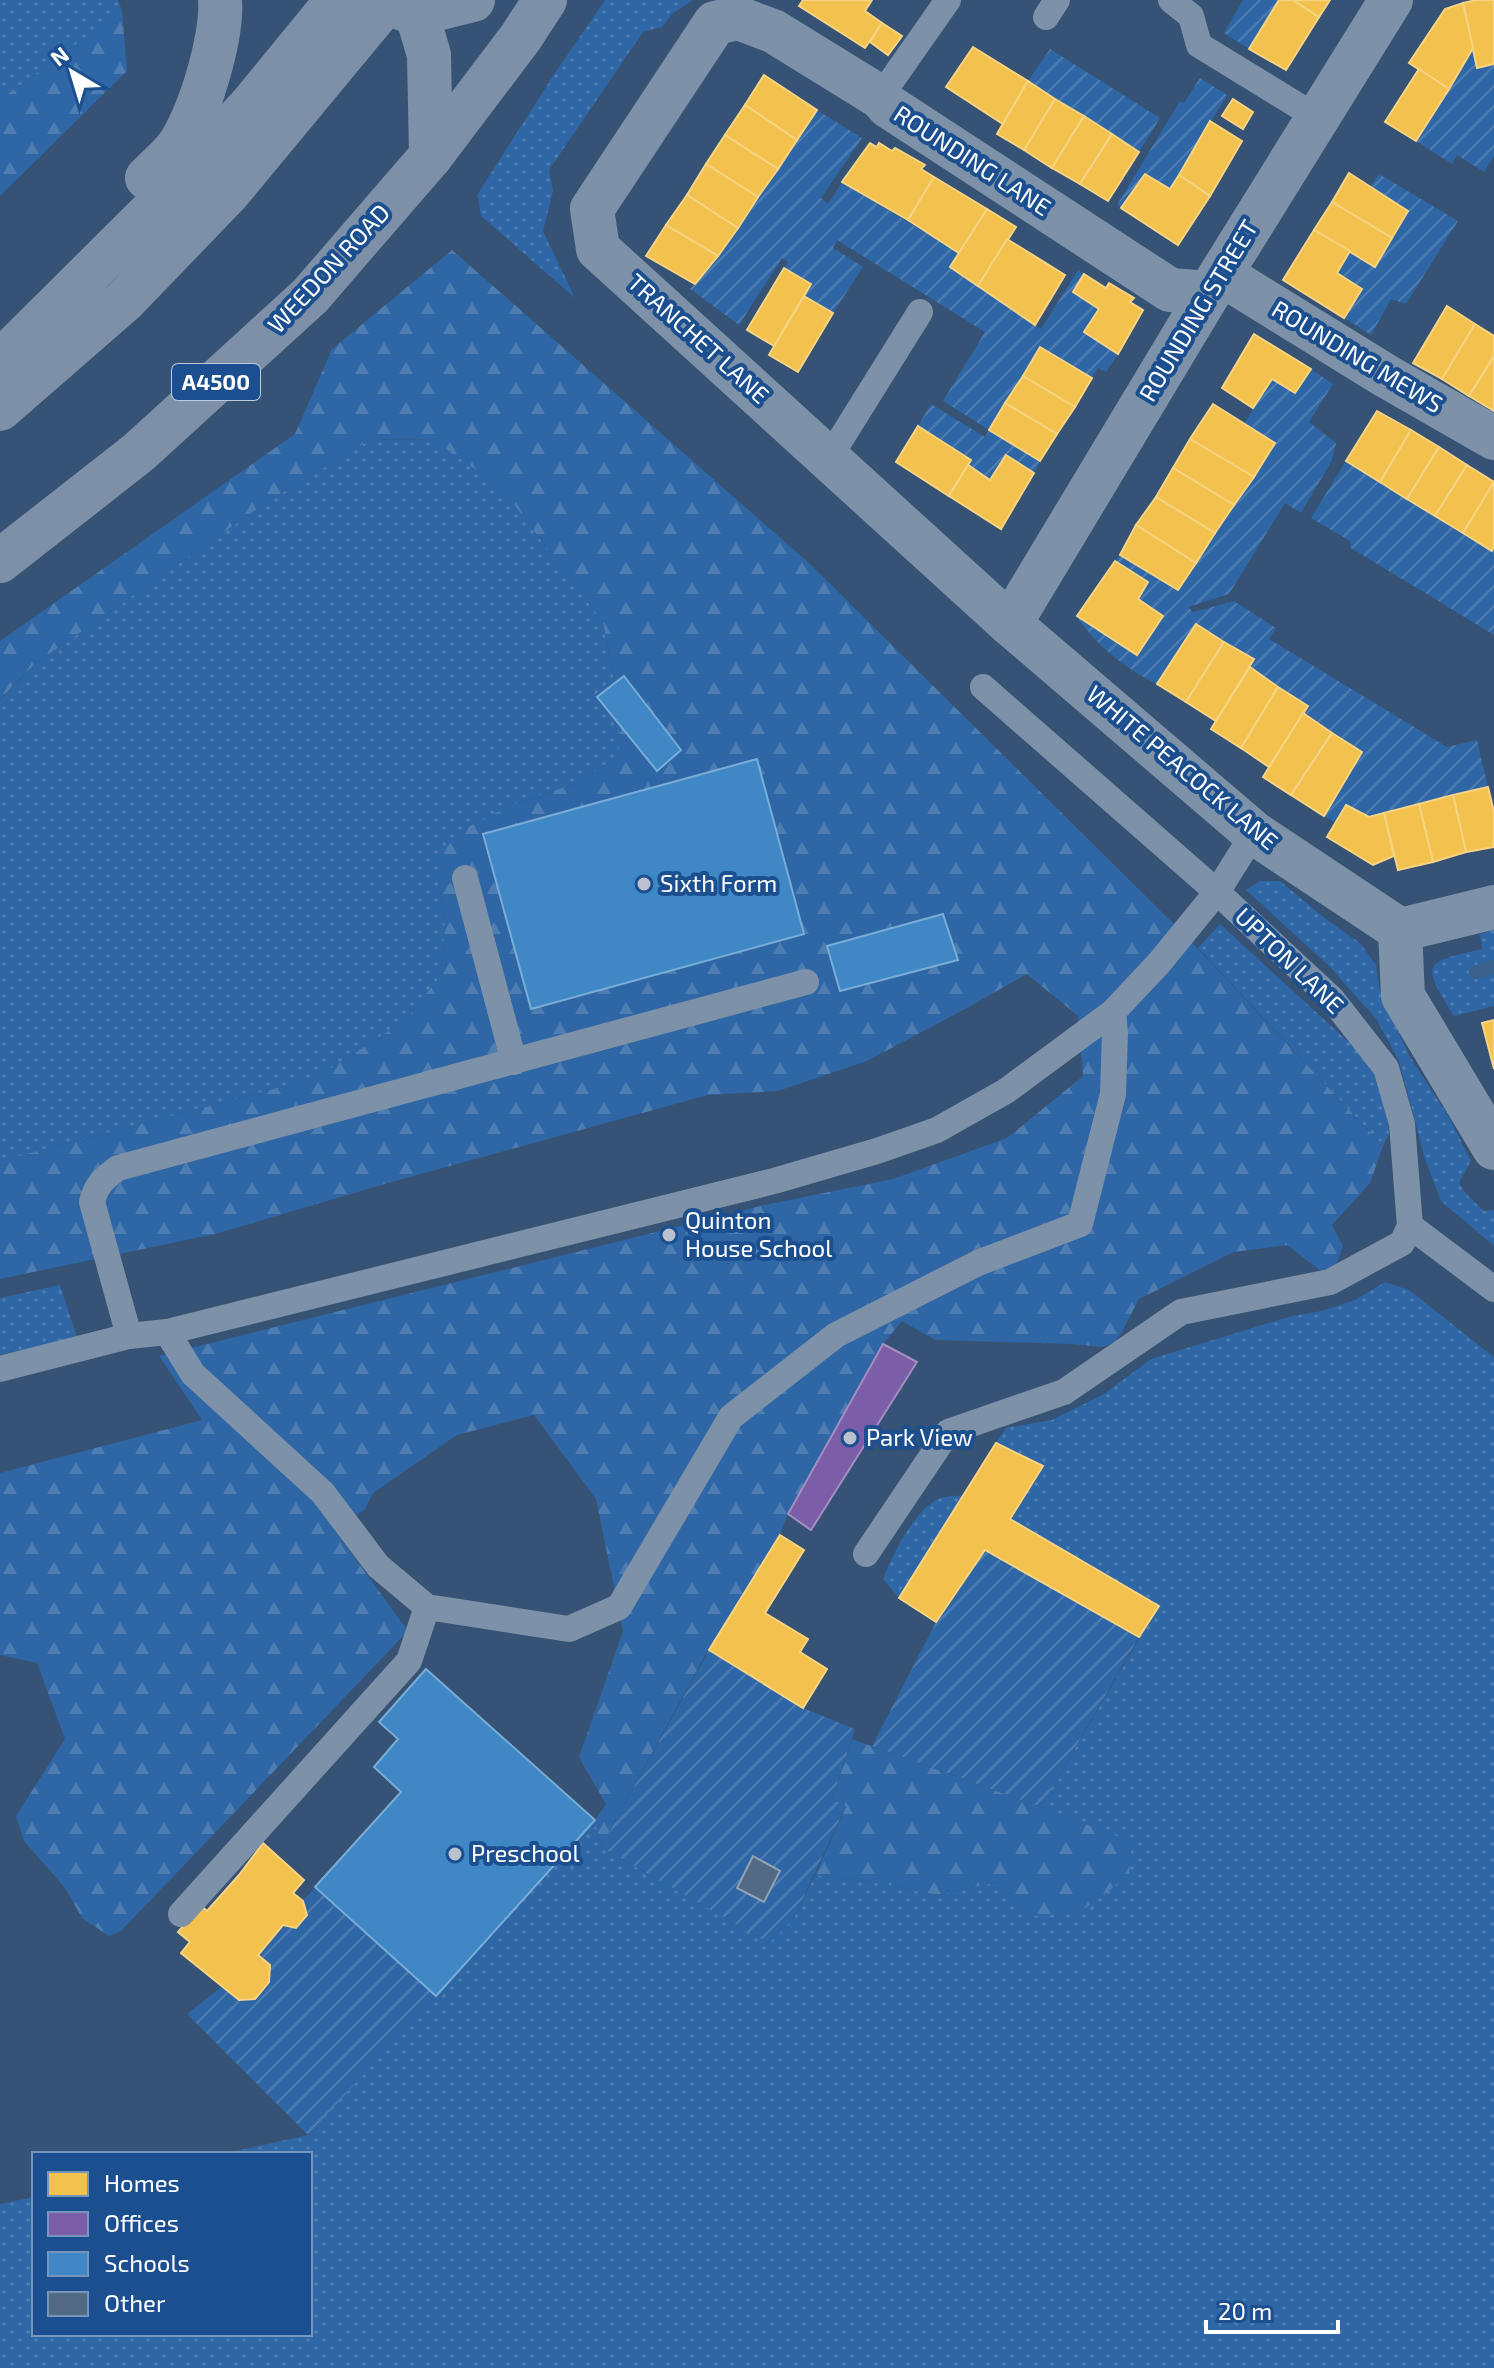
<svg xmlns="http://www.w3.org/2000/svg" width="1494" height="2368" viewBox="0 0 1494 2368" font-family="'Exo 2',sans-serif">
<style>
.grass{fill:url(#grass-dots)}
.forest{fill:url(#forest-firs)}
.garden{fill:url(#garden-furrows);fill-rule:evenodd}
.homes{fill:#f2c14e;stroke:#f6d483;stroke-width:2}
.offices{fill:#7b5ea7;stroke:#a38ec1;stroke-width:2}
.schools{fill:#3f88c5;stroke:#79acd6;stroke-width:2}
.lines{fill:none;stroke-linecap:round;stroke-linejoin:round}
.stream{stroke:#3b618d;stroke-width:14}
.building{fill:#526984;stroke:#92a2b6;stroke-width:2}
.service{stroke:#7d92a8;stroke-width:26}
.minor{stroke:#7d92a8;stroke-width:44}
.trunk{stroke:#7e90a7;stroke-width:44}
.poi-dot{fill:#b9c2ce;stroke:#1b4f8f;stroke-width:3}
.labels{text-anchor:middle;stroke-width:8;stroke-linejoin:round;paint-order:stroke}
.shield{fill:#1b4f8f;stroke:#bbcadd;stroke-width:2}
.shield-label{font-size:22px;font-weight:bold;fill:#fff}
.street-label{font-size:24px;fill:#fff;stroke:#1b4f8f}
.poi-label{font-size:24px;fill:#fff;stroke:#1b4f8f;text-anchor:start}
</style>
<defs>
<pattern id="grass-dots" width="8" height="8" patternUnits="userSpaceOnUse" patternTransform="scale(2)"><rect width="8" height="8" fill="#2f66a5"/><path d="M2 2h.1M6 6h.1" fill="none" stroke="#4e7db2" stroke-width="1.8" stroke-linecap="round"/></pattern>
<pattern id="forest-firs" width="22" height="20" patternUnits="userSpaceOnUse" patternTransform="scale(2)"><rect width="22" height="20" fill="#2f66a5"/><path d="M5 1l3.5 6h-7zM16 11l3.5 6h-7z" fill="#4e7db2"/></pattern>
<pattern id="garden-furrows" width="10" height="10" patternUnits="userSpaceOnUse" patternTransform="scale(2)"><rect width="10" height="10" fill="#2f66a5"/><path d="M-1 1l2-2M0 10L10 0M9 11l2-2" fill="none" stroke="#4e7db2"/></pattern>
</defs>
<rect width="100%" height="100%" fill="#365274"/>
<g class="grass">
<path d="M0 0H118L122 11 0 100Z"/>
<path d="M605 0H693L673 13 662 27 643 32 549 170 553 191 543 231 575 298 481 216 477 195 555 73Z"/>
<path d="M433 439 501 487 603 622 619 707V755L580 782 514 804 438 875 445 926 441 976 406 1020 316 1078 0 1161V700L36 663 273 498 370 440Z"/>
<path d="M1260 881H1280L1327 920 1360 943 1376 965 1380 992 1410 1057 1449 1117 1471 1161 1459 1183 1466 1194 1484 1211 1494 1210V1246L1441 1201 1425 1159 1399 1061 1377 1020 1330 967 1246 890Z"/>
<path d="M1220 924 1355 1048 1374 1074 1387 1116 1389 1134 1383 1146 1198 948Z"/>
<path d="M1494 930V1006L1454 1016C1421 962 1422 963 1482 949L1480 934Z"/>
<path d="M1385 1282 1409 1290 1494 1357V2368H0V2204L34 2197V2334H310V2154H223L308 2135 595 1820 601 1847 769 1943 793 1920 815 1875 879 1883 938 1895 999 1882 1033 1916 1132 1843 1041 1807 1158 1606 1010 1519 1043 1466 996 1443 1006 1428 1052 1420 1104 1394 1151 1359 1292 1316 1322 1311 1355 1300Z"/>
<path d="M60 1285 77 1337 0 1355V1298Z"/>
<path d="M964 1495 899 1598 883 1579C893 1554 913 1512 938 1499 945 1496 956 1496 964 1495Z"/>
</g>
<g class="forest">
<path d="M122 11 127 71 0 196V100Z"/>
<path d="M452 250 809 563 1184 934 1383 1146 1370 1183 1332 1225 1343 1246 1336 1265 1321 1271 1287 1245 1234 1252 1139 1299 1124 1328 1115 1342 1103 1347 1072 1344 935 1340 902 1321 883 1344 788 1514 780 1535 708 1650 601 1847 595 1820 606 1804 579 1757 623 1631 596 1499 534 1415 457 1435 373 1493 365 1509 335 1531 408 1631 121 1931 109 1936 82 1918 65 1888 24 1841 16 1816 65 1739 37 1663 0 1655V1473L202 1420 159 1356 760 1206 893 1179 1007 1138 1083 1076 1078 1016 1027 974 967 1008 867 1061 778 1091 708 1095 395 1181 215 1234 0 1279V1161L316 1078 406 1020 441 975 445 926 438 875 441 858 456 833 514 804 580 782 619 755V707L603 622 501 487 432 439 370 440 273 498 36 663 0 699V641L295 434 332 349Z"/>
<path d="M852 1739 1041 1807 1132 1842 1129 1875 1079 1913 1033 1916 998 1882 938 1895 879 1883 815 1875 846 1807 832 1799Z"/>
</g>
<g class="garden">
<path d="M1243 0H1279L1249 49 1224 33Z"/>
<path d="M1473 48 1477 67 1494 64V156L1484 172 1457 155 1452 164 1416 141Z"/>
<path d="M1050 49 1160 118 1139 152 1028 81Z"/>
<path d="M1200 78 1227 95 1170 189 1145 174 1121 208 1117 205 1180 101 1184 103Z"/>
<path d="M817 110 862 138 821 198 828 204 842 182 959 253 950 268 1041 329 1078 270 1084 274 1074 293 1099 309 1085 333 1118 354 1106 372 1098 368 1092 378 1041 348 989 430 1040 461 1034 473 1006 455 990 480 968 465 971 460 918 426 931 404 985 437 989 430 943 401 985 332 837 240 833 248 863 267 833 313 804 296 784 268 788 262 782 258 739 325 690 289 718 256Z"/>
<path d="M1379 174 1458 221 1406 304 1391 299 1371 335 1344 318 1362 289 1337 273 1350 251 1375 266 1408 212 1370 187Z"/>
<path d="M1311 369 1333 384 1309 422 1336 443 1332 460 1301 513 1285 503 1229 594 1188 607 1193 612 1234 601 1276 628 1269 639 1447 747 1477 740 1488 787 1369 817 1347 805 1335 823 1324 816 1362 752 1303 713 1307 706 1250 667 1254 659 1196 624 1157 684C1127 669 1094 645 1077 616L1137 654 1163 616 1138 599 1148 581 1115 561 1120 555 1178 590 1275 443 1244 424 1272 379 1295 393Z"/>
<path d="M1346 461 1494 552V635L1351 548 1350 541 1311 518Z"/>
<path d="M985 1550 1139 1637 1041 1807 872 1746 936 1622Z"/>
<path d="M709 1650 803 1708 855 1729 832 1799 846 1806 793 1920 769 1943 601 1847ZM753 1857 780 1871 764 1902 737 1887Z"/>
<path d="M315 1887 436 1996 308 2135 187 2014 221 1987 239 2000 255 1999 269 1982 270 1965 258 1955 283 1925 296 1928 307 1916 303 1901Z"/>
</g>
<g class="homes">
<path d="M803 0H872L865 11 882 23 865 48 799 6Z"/>
<path d="M1279 0H1293L1319 17 1286 70 1249 49Z"/>
<path d="M1293 0H1330L1319 17Z"/>
<path d="M1476 0H1494V64L1477 68 1463 3Z"/>
<path d="M1463 3 1473 48 1449 89 1409 63 1445 9Z"/>
<path d="M882 23 902 36 888 55 870 42Z"/>
<path d="M973 47 1028 81 1003 124 946 87Z"/>
<path d="M1419 69 1449 89 1416 141 1385 122Z"/>
<path d="M764 75 817 110 797 140 745 105Z"/>
<path d="M1028 81 1055 99 1024 150 997 134Z"/>
<path d="M1055 99 1084 116 1052 168 1024 150Z"/>
<path d="M1233 99 1253 112 1243 129 1222 116Z"/>
<path d="M745 105 797 140 778 169 725 135Z"/>
<path d="M1084 116 1112 134 1080 184 1052 168Z"/>
<path d="M1210 121 1242 141 1210 196 1179 175Z"/>
<path d="M1112 134 1139 152 1108 201 1080 184Z"/>
<path d="M725 135 778 169 758 197 706 164Z"/>
<path d="M870 143 877 147 879 143 892 151 895 148 925 165 921 169 934 177 908 220 842 182Z"/>
<path d="M706 164 758 197 738 228 687 195Z"/>
<path d="M1349 173 1408 211 1392 238 1332 202Z"/>
<path d="M1145 174 1170 189 1179 175 1210 196 1178 245 1121 208Z"/>
<path d="M934 177 987 209 959 253 908 220Z"/>
<path d="M687 195 738 228 718 256 666 225Z"/>
<path d="M1332 202 1392 238 1375 267 1314 230Z"/>
<path d="M987 209 1016 227 978 286 950 267Z"/>
<path d="M666 225 718 256 695 284 646 256Z"/>
<path d="M1314 230 1350 251 1337 273 1362 289 1344 318 1283 280Z"/>
<path d="M1007 239 1065 275 1035 325 978 286Z"/>
<path d="M784 268 811 284 774 346 747 330Z"/>
<path d="M1084 274 1106 288 1109 283 1134 298 1130 302 1143 310 1118 354 1084 332 1099 309 1073 292Z"/>
<path d="M804 296 833 313 798 372 769 355Z"/>
<path d="M1447 306 1475 324 1442 379 1413 363Z"/>
<path d="M1475 324 1494 336V356L1469 396 1442 379Z"/>
<path d="M1254 334 1311 369 1295 393 1272 379 1253 408 1222 388Z"/>
<path d="M1040 347 1092 378 1075 407 1023 376Z"/>
<path d="M1494 356V411L1469 396Z"/>
<path d="M1023 376 1075 407 1057 434 1005 403Z"/>
<path d="M1005 403 1057 434 1040 461 989 430Z"/>
<path d="M1213 404 1275 443 1254 477 1190 439Z"/>
<path d="M1377 411 1411 430 1380 482 1346 461Z"/>
<path d="M918 426 971 460 949 496 896 462Z"/>
<path d="M1411 430 1439 447 1407 499 1380 482Z"/>
<path d="M1190 439 1254 477 1234 505 1173 468Z"/>
<path d="M1439 447 1467 465 1435 516 1407 499Z"/>
<path d="M1006 455 1034 473 1001 529 949 496 968 465 990 480Z"/>
<path d="M1467 465 1494 482 1463 533 1435 516Z"/>
<path d="M1173 468 1234 505 1215 533 1156 497Z"/>
<path d="M1494 482V547L1492 551 1463 533Z"/>
<path d="M1156 497 1215 533 1196 563 1136 525Z"/>
<path d="M1136 525 1196 563 1178 590 1120 555Z"/>
<path d="M1115 561 1148 582 1138 599 1163 616 1137 655 1077 616Z"/>
<path d="M1196 624 1224 642 1186 702 1157 684Z"/>
<path d="M1224 642 1254 659 1216 721 1186 702Z"/>
<path d="M1250 667 1278 687 1241 748 1211 729Z"/>
<path d="M1278 687 1308 706 1269 767 1241 748Z"/>
<path d="M1303 713 1332 733 1291 795 1263 777Z"/>
<path d="M1332 733 1362 752 1324 816 1291 795Z"/>
<path d="M1488 787 1494 812V847L1466 852 1453 795Z"/>
<path d="M1453 795 1466 852 1433 862 1419 804Z"/>
<path d="M1419 804 1433 862 1398 870 1384 813Z"/>
<path d="M1346 805 1369 817 1384 813 1394 856 1373 865 1327 837Z"/>
<path d="M1494 1020V1069L1482 1023Z"/>
<path d="M996 1443 1043 1466 1010 1519 1159 1606 1139 1637 985 1550 936 1622 899 1598Z"/>
<path d="M780 1535 804 1550 765 1613 808 1639 800 1652 827 1669 803 1708 709 1650Z"/>
<path d="M263 1843 304 1880 293 1893 303 1901 307 1915 296 1928 283 1925 258 1955 270 1965 269 1982 255 1999 239 2000 181 1953 190 1942 178 1932 200 1905 207 1911 239 1875Z"/>
</g>
<path class="offices" d="M883 1344 917 1362 811 1530 788 1514Z"/>
<g class="schools">
<path d="M624 676 681 750 657 771 597 697Z"/>
<path d="M757 759 804 934 531 1009 483 834Z"/>
<path d="M943 914 958 960 840 991 827 946Z"/>
<path d="M426 1669 595 1820 436 1996 315 1887 401 1792 374 1767 398 1739 379 1722Z"/>
</g>
<g class="lines">
<path class="stream" d="M1476 972 1494 967"/>
</g>
<path class="building" d="M753 1856 780 1871 764 1902 737 1888Z"/>
<g class="lines">
<g class="service">
<path d="M1171 0 1191 16 1199 45 1318 118"/>
<path d="M1046 17 1057 0"/>
<path d="M880 97 948 0"/>
<path d="M829 458 920 312"/>
<path d="M465 878 514 1062"/>
<path d="M1410 1226 1494 1289"/>
<path d="M167 1332 193 1374 323 1493 378 1566 427 1607 569 1629 619 1607 731 1417 836 1335 978 1263 1080 1224 1113 1094 1115 1033 1113 1012"/>
<path d="M129 1336 92 1202C96 1185 104 1178 118 1168L806 982"/>
<path d="M0 1369 129 1336 167 1332 774 1181 877 1151 937 1130 1006 1091 1113 1012 1159 963 1217 892 1254 833"/>
<path d="M866 1554 948 1432 1064 1392 1181 1312 1330 1282 1402 1243 1410 1226 1402 1124 1386 1068 1332 999 1217 892 983 687"/>
<path d="M181 1914 409 1661 427 1607"/>
</g>
<g class="minor">
<path d="M404 0 417 14 429 55 431 156"/>
<path d="M390 4 417 14 473 0"/>
<path d="M1221 274 1386 376 1494 438"/>
<path d="M1209 293 1170 290 888 106 880 97 773 31 738 18 715 23 592 209 598 249 1010 624 1254 833 1400 930"/>
<path d="M1010 624 1209 293 1391 0"/>
<path d="M1400 930 1403 996 1494 1148"/>
<path d="M1400 930 1494 907"/>
</g>
<g class="trunk">
<path d="M147 178C156 169 166 160 174 151 198 123 223 36 220 0"/>
<path d="M0 362 166 197 252 104 337 0"/>
<path d="M0 409 124 301 229 192 388 0"/>
<path d="M0 561 139 452 310 296 431 156 521 37 545 0"/>
</g>
</g>
<g class="poi-dot">
<circle cx="644" cy="884" r="8"/>
<circle cx="669" cy="1235" r="8"/>
<circle cx="850" cy="1438" r="8"/>
<circle cx="455" cy="1854" r="8"/>
</g>
<g class="labels">
<rect class="shield" x="172" y="364" width="88" height="36" rx="6"/>
<g class="shield-label">
<text x="216" y="390">A4500</text>
</g>
<g class="street-label">
<text transform="translate(972 161) rotate(33)" y="8">ROUNDING LANE</text>
<text transform="translate(329 269) rotate(-47)" y="8">WEEDON ROAD</text>
<text transform="translate(1199 311) rotate(-59)" y="8">ROUNDING STREET</text>
<text transform="translate(698 339) rotate(42)" y="8">TRANCHET LANE</text>
<text transform="translate(1357 357) rotate(31)" y="8">ROUNDING MEWS</text>
<text transform="translate(1182 768) rotate(40)" y="8">WHITE PEACOCK LANE</text>
<text transform="translate(1289 961) rotate(44)" y="8">UPTON LANE</text>
</g>
<g class="poi-label">
<text x="660" y="892">Sixth Form</text>
<text x="685" y="1229">Quinton<tspan x="685" dy="28">House School</tspan></text>
<text x="866" y="1446">Park View</text>
<text x="471" y="1862">Preschool</text>
</g>
</g>
<rect x="32" y="2152" width="280" height="184" fill="#1b4f8f" stroke="#7695bc" stroke-width="2"/>
<rect x="48" y="2172" width="40" height="24" fill="#f2c14e" stroke="#7695bc" stroke-width="2"/>
<text x="104" y="2192" font-size="24" fill="#ffffff">Homes</text>
<rect x="48" y="2212" width="40" height="24" fill="#7b5ea7" stroke="#7695bc" stroke-width="2"/>
<text x="104" y="2232" font-size="24" fill="#ffffff">Offices</text>
<rect x="48" y="2252" width="40" height="24" fill="#3f88c5" stroke="#7695bc" stroke-width="2"/>
<text x="104" y="2272" font-size="24" fill="#ffffff">Schools</text>
<rect x="48" y="2292" width="40" height="24" fill="#526984" stroke="#7695bc" stroke-width="2"/>
<text x="104" y="2312" font-size="24" fill="#ffffff">Other</text>
<g transform="translate(72 72) rotate(322)" stroke="#1b4f8f" stroke-width="6" paint-order="stroke">
<path d="M0-6L14 30L0 20L-14 30Z" fill="#ffffff"/>
<text y="-12" font-size="22" font-weight="bold" text-anchor="middle" fill="#ffffff">N</text>
</g>
<path d="M1206 2320v12h132v-12" fill="none" stroke="#ffffff" stroke-width="4"/>
<text x="1218" y="2320" font-size="24" fill="#ffffff" stroke="#1b4f8f" stroke-width="6" paint-order="stroke">20 m</text>
</svg>
